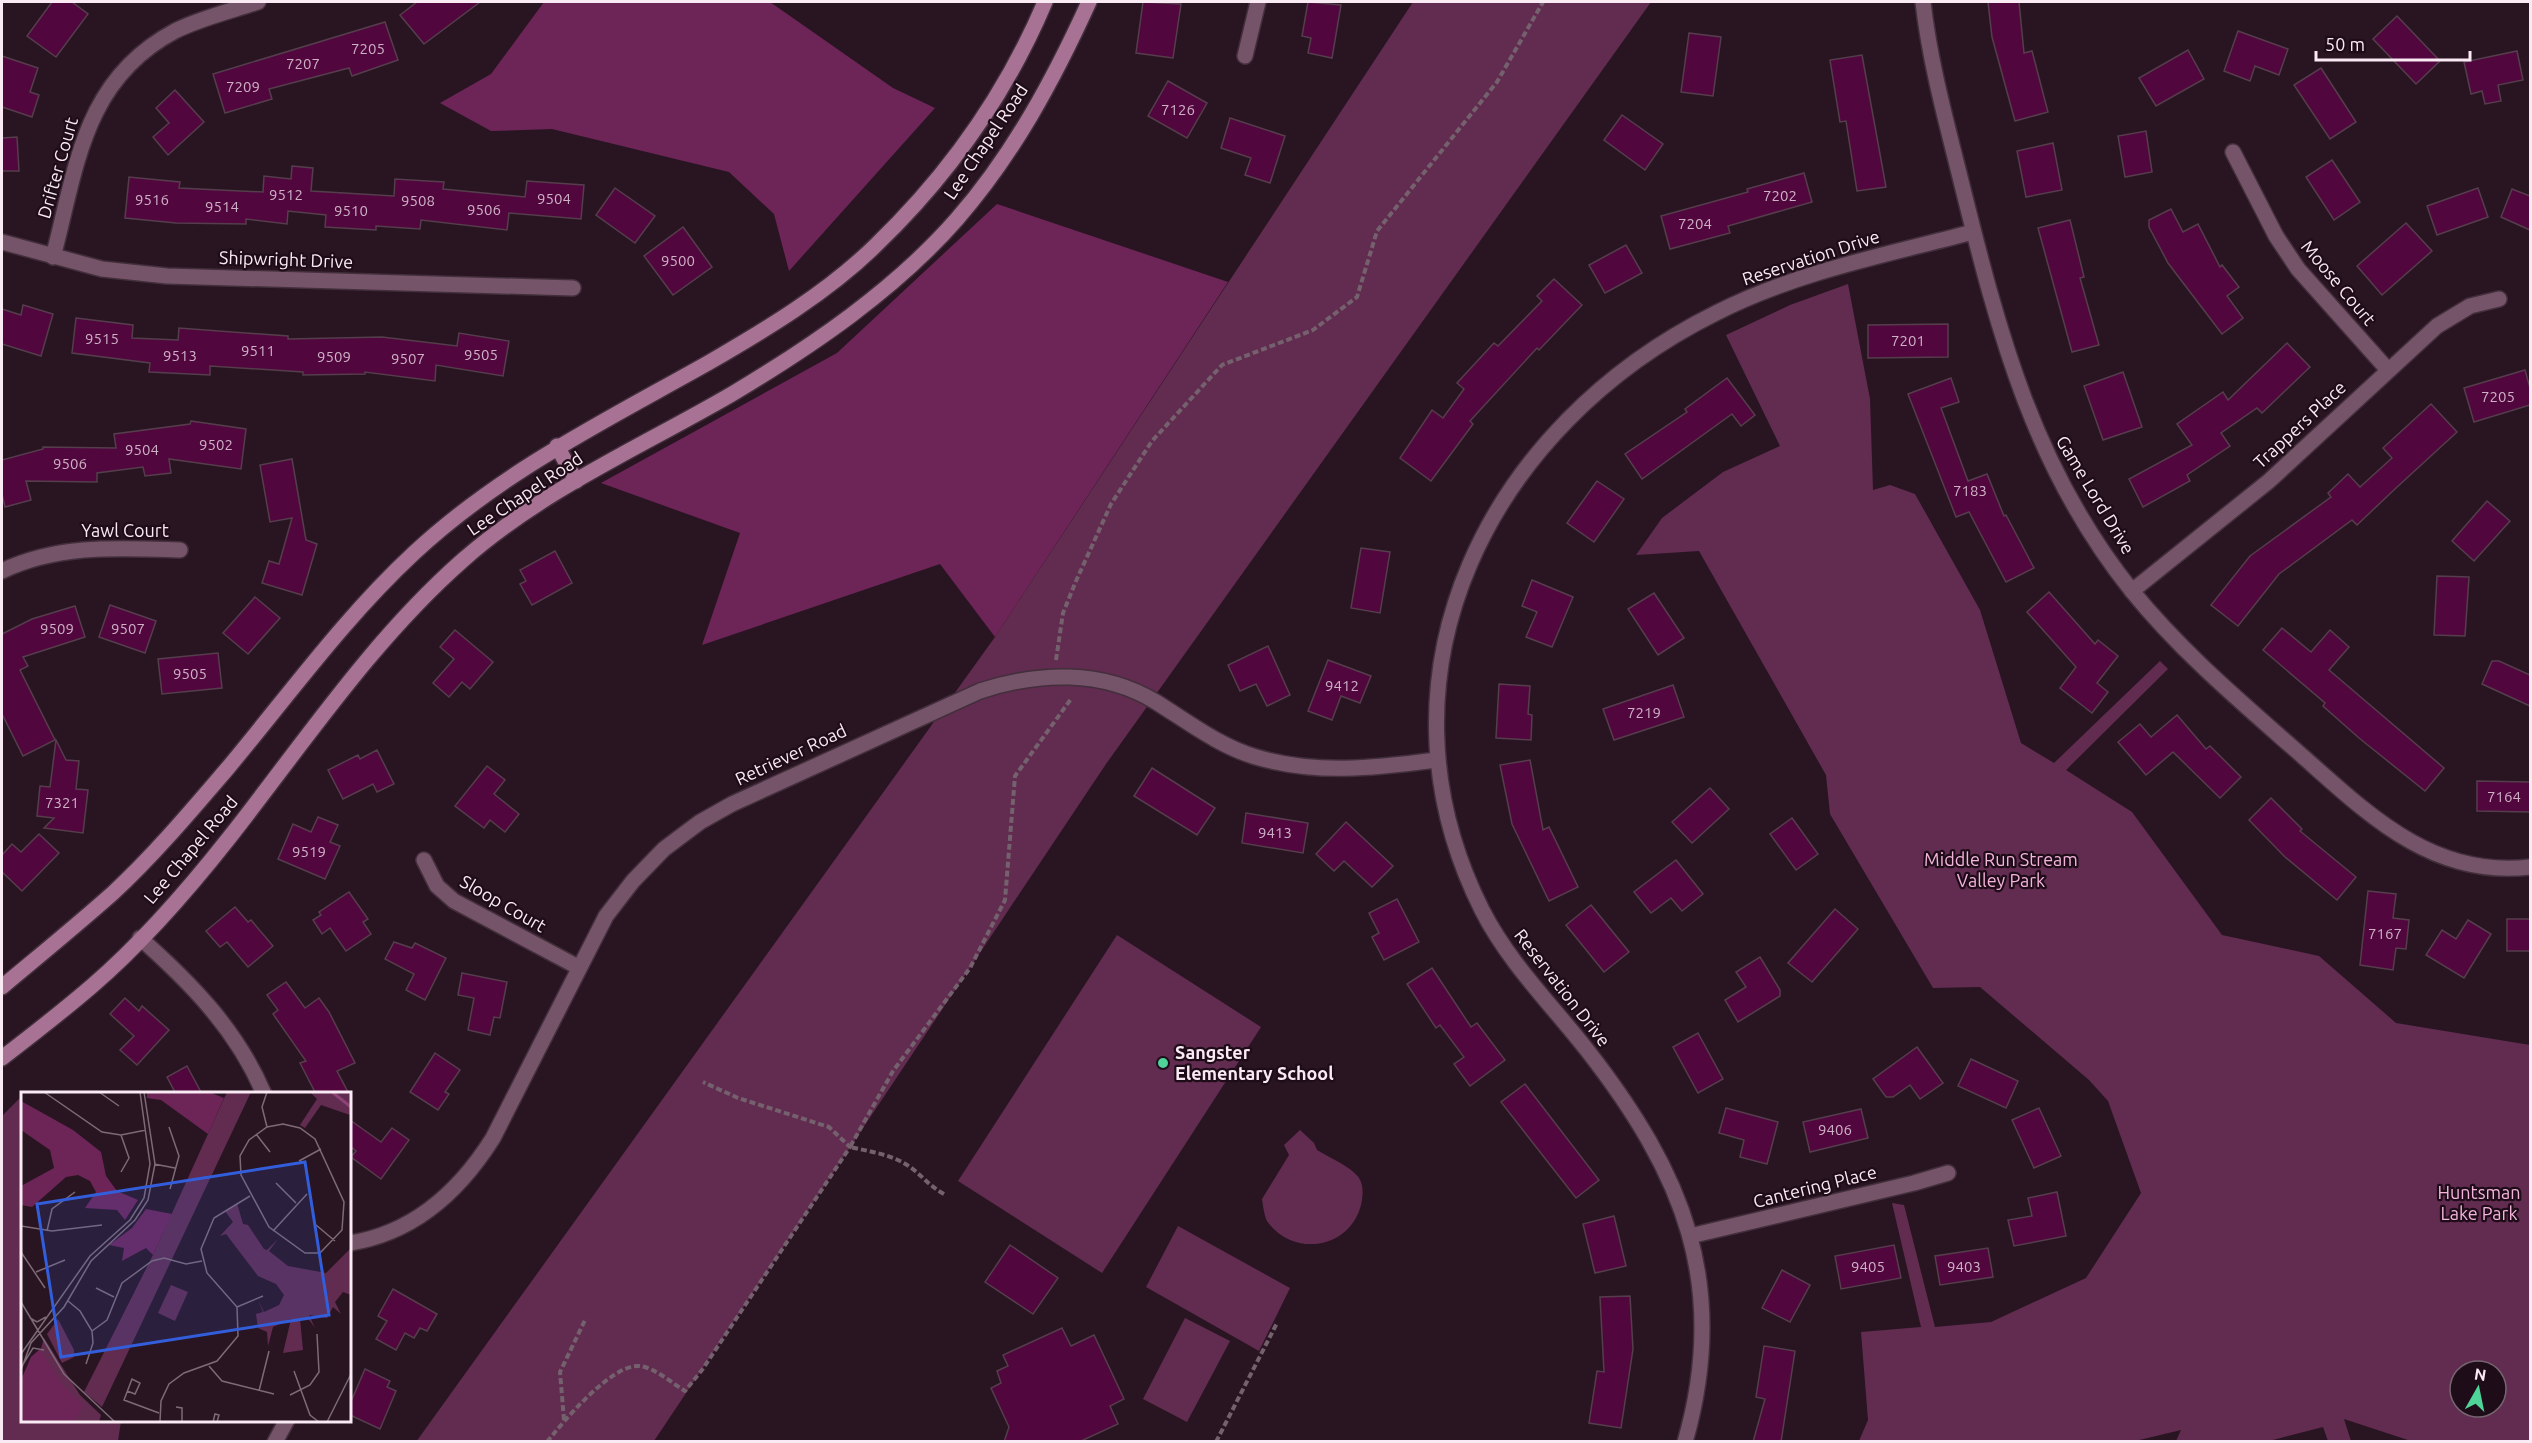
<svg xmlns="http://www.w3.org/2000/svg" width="2532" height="1443" viewBox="0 0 2532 1443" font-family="Ubuntu,sans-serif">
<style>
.green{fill:#612c50;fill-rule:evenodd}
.forest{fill:#6d2558}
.building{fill:#51073e;stroke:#553d4c;stroke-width:1.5}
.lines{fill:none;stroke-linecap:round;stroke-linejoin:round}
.minor-casing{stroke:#422f3b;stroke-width:18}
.secondary-casing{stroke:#422f3b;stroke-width:18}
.path{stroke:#74616d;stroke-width:4;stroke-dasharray:6 3;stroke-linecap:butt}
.minor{stroke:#755369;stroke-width:15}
.secondary{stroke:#a77294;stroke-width:15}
.poi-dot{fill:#4fd399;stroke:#1f0c19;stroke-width:2}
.labels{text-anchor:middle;stroke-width:4.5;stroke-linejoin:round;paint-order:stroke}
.number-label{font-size:15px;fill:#cfb1c6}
.street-label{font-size:18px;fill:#f9eaf3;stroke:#1f0c19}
.park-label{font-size:18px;fill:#f4b4dc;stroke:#1f0c19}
.poi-label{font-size:18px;font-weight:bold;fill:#f9eaf3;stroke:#1f0c19;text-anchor:start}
.inset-river{fill:none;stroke:#8d4275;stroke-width:3}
.inset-road{fill:none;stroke:#7c6a76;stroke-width:1.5}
.view{fill:#335edb;fill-opacity:0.15;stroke:#335edb;stroke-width:3}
.inset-edge{fill:none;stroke:#f9eaf3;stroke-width:3}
</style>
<rect width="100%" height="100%" fill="#291522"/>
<g class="green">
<path d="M1413 2H1651L1106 764 654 1441 416 1442 995 637Z"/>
<path d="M1848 284 1870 399 1873 490 1890 485 1915 494 1980 610 2021 743 2054 763 2160 661 2168 669 2066 770 2132 812 2222 935 2319 956 2396 1023 2530 1045V1438L2528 1441H2411L2344 1419 2351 1441H2328L2323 1427 2269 1441H2176L2181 1430 2131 1442 1859 1441 1868 1420 1861 1332 1921 1327 1892 1203 1904 1205 1935 1327 1991 1322 2086 1278 2141 1193 2108 1101 2089 1080 1980 987 1933 988 1830 814 1826 775 1699 551 1636 555 1662 518 1723 472 1780 446 1726 335 1790 305ZM2460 1371H2496V1407H2460Z"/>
<path d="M1117 935 1261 1027 1102 1273 958 1181Z"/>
<path d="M22 1096V1420L121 1421 118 1441H2V1116Z"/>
<path d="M1300 1130 1314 1143 1317 1150C1328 1157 1352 1167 1359 1178 1364 1186 1363 1196 1361 1205 1350 1249 1293 1258 1267 1221 1264 1215 1263 1205 1262 1199L1289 1155 1284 1145Z"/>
<path d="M1178 1226 1290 1288 1259 1351 1146 1287Z"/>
<path d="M1185 1318 1230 1341 1187 1422 1143 1399Z"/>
</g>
<g class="forest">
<path d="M544 2H770L893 88 935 108 789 271 774 214 729 172 552 129 491 131 440 103 491 74Z"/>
<path d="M997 204 1228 282 995 637 940 564 702 645 740 533 601 483 837 353Z"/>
</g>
<g class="building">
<path d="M52 2H72L88 14 56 57 27 36Z"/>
<path d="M417 2H480L424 44 400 15Z"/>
<path d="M1143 2 1181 4 1173 58 1136 53Z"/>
<path d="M1308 2 1341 5 1332 58 1308 53 1311 38 1302 36Z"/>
<path d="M1988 2H2019L2024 53 2032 51 2048 112 2015 121 1992 37Z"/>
<path d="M2397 16 2440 61 2416 84 2373 39Z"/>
<path d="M385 22 398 60 352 76 349 68 269 89 272 99 225 113 213 74Z"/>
<path d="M2238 31 2288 49 2279 75 2255 66 2250 81 2224 71Z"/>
<path d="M1689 33 1721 37 1713 96 1681 92Z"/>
<path d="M2188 50 2204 79 2156 106 2139 78Z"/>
<path d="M2517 51 2523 80 2498 85 2501 101 2485 104 2482 91 2471 94 2464 62Z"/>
<path d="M1862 55 1886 187 1857 191 1846 121 1840 122 1830 60Z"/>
<path d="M2 56 38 68 30 92 39 95 32 117 2 107Z"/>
<path d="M2321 68 2356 122 2330 139 2294 85Z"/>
<path d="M1168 81 1207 103 1187 138 1148 116Z"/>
<path d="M175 90 204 122 168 155 153 137 169 123 156 108Z"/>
<path d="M1622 115 1663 144 1645 170 1604 140Z"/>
<path d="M1230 118 1285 136 1270 183 1245 175 1251 158 1221 148Z"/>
<path d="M2146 131 2152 172 2125 177 2118 136Z"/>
<path d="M17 137 19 171H2V138Z"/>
<path d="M2053 143 2062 190 2026 197 2017 151Z"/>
<path d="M2332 160 2360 202 2334 220 2306 177Z"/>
<path d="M292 166 313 168 311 191 394 196 395 179 444 182 443 189 525 197 527 181 584 185 581 219 509 213 507 230 421 220 420 229 376 226V230L325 227 326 215 288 211 287 224 246 219V224L176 223 125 218 129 177 180 182 179 188 263 192 264 176 291 179Z"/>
<path d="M1804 173 1812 202 1728 226 1730 233 1670 249 1661 216 1748 192 1747 189Z"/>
<path d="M615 188 655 216 635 243 596 215Z"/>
<path d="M2478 188 2488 217 2437 235 2427 206Z"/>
<path d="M2512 189 2530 196V230L2501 217Z"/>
<path d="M2171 209 2183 232 2198 224 2220 267 2222 265 2239 287 2227 296 2243 318 2222 334 2168 263 2149 227V220Z"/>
<path d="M2070 220 2084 277 2080 278 2099 345 2072 352 2038 228Z"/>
<path d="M2406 223 2432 251 2382 295 2357 266Z"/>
<path d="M683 227 712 267 673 295 644 256Z"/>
<path d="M1626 245 1642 273 1605 293 1589 265Z"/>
<path d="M1554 279 1582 305 1539 350 1537 348 1470 421 1473 424 1431 481 1400 458 1432 410 1443 418 1464 389 1457 383 1494 343 1498 346 1542 301 1537 296Z"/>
<path d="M23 305 53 314 41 356 2 344V309L21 315Z"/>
<path d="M76 318 133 325 132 338 178 340 179 328 288 336V339L382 337 457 346 459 333 509 341 503 376 436 365 435 381 365 372V374L303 375V372L210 366V375L149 372 150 363 72 353Z"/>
<path d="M1948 324V357L1868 358V325Z"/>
<path d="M2287 343 2310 367 2262 413 2257 408 2221 433 2230 446 2187 475 2190 481 2143 507 2129 479 2192 445 2177 424 2223 392 2228 400Z"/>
<path d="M2525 370 2530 388V405L2474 422 2464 388Z"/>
<path d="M2123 372 2142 427 2103 440 2084 386Z"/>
<path d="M1727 378 1755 415 1741 426 1732 414 1642 479 1625 454 1687 412 1685 409Z"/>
<path d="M1951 378 1959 402 1941 408 1968 481 1987 474 2004 516 2006 515 2034 568 2006 582 1969 512 1956 517 1908 394Z"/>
<path d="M2431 404 2457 432 2396 488 2357 525 2352 520 2279 574 2238 626 2211 605 2250 556 2331 497 2328 493 2348 474 2360 487 2392 458 2383 448Z"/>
<path d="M191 421 246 429 241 469 169 459 171 473 145 476 143 467 97 473V482L26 481 31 500 5 507 2 494V460L43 449V447L116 448 114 434 190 424Z"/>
<path d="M292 459 306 540 317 544 302 595 262 583 269 561 279 564 292 518 270 522 260 465Z"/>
<path d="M1597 481 1624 499 1594 542 1567 523Z"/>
<path d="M2487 501 2510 521 2474 561 2452 541Z"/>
<path d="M1361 548 1390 552 1380 613 1351 608Z"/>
<path d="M555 551 572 583 532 605 520 584 526 581 520 570Z"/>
<path d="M2437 576 2469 577 2465 636 2434 635Z"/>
<path d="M1532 580 1573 597 1552 647 1526 637 1537 612 1522 606Z"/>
<path d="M2049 592 2095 644 2098 640 2118 656 2097 683 2108 692 2092 713 2060 688 2076 667 2027 612Z"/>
<path d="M1654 593 1684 638 1658 655 1628 609Z"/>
<path d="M255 597 280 618 248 654 223 633Z"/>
<path d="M110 605 156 621 145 653 99 637Z"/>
<path d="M75 606 85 637 23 657 28 666 20 670 55 740 23 756 2 714V634L32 619Z"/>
<path d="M2282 628 2311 652 2330 630 2349 647 2329 670 2444 768 2425 791 2359 738 2323 706 2325 703 2263 650Z"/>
<path d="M455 630 493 662 470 689 462 682 449 697 433 683 454 659 440 647Z"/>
<path d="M1268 646 1290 695 1267 706 1256 684 1240 691 1228 665Z"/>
<path d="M218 653 222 688 162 694 158 659Z"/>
<path d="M1328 660 1371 676 1360 703 1341 696 1332 720 1308 711Z"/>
<path d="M2492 661H2499L2530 675V706L2482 684Z"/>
<path d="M1499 684 1530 686 1528 714 1532 715 1531 740 1496 738Z"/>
<path d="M1673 685 1684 717 1614 740 1603 709Z"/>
<path d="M2177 715 2206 749 2210 746 2241 777 2220 798 2173 752 2146 775 2118 742 2140 724 2151 737Z"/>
<path d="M56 740 66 760 79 761 76 789 88 790 83 833 44 828 54 818 37 816 40 786 50 787Z"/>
<path d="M377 750 394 784 377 792 373 784 343 799 328 770 358 755 360 759Z"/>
<path d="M1530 760 1543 830 1549 827 1578 887 1549 901 1512 824 1500 765Z"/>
<path d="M487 766 505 780 494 794 519 814 505 832 490 820 484 828 455 806Z"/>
<path d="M1152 768 1215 808 1197 835 1134 796Z"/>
<path d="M2477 781 2530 782V812L2477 811Z"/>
<path d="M1710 788 1729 809 1692 843 1672 822Z"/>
<path d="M2271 798 2302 829 2300 831 2356 877 2337 900 2285 857 2249 820Z"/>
<path d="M1246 813 1308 823 1303 853 1242 843Z"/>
<path d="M318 817 338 825 330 842 340 846 325 879 278 859 293 824 311 832Z"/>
<path d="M1792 818 1818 854 1796 870 1770 834Z"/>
<path d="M1346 822 1393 866 1372 887 1344 861 1334 871 1316 854Z"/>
<path d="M39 834 59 853 22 891 2 872V855L12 844 21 852Z"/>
<path d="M1676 860 1703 894 1682 911 1671 898 1651 913 1634 892Z"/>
<path d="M2368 891 2396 894 2393 918 2409 920 2406 949 2396 948 2393 970 2360 965Z"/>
<path d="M349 892 368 919 363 922 371 934 346 951 330 928 322 934 313 920 321 915 319 912Z"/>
<path d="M1397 899 1419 942 1384 960 1372 937 1379 933 1369 913Z"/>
<path d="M1591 905 1629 952 1604 972 1566 925Z"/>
<path d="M235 907 248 922 251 920 273 946 248 967 227 942 220 947 206 931Z"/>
<path d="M1835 909 1858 929 1812 982 1788 963Z"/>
<rect x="2507" y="919" width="23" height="32"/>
<path d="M2468 920 2491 934 2464 978 2426 955 2442 930 2456 939Z"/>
<path d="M394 942 412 948 415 943 446 958 425 1000 406 990 414 974 385 959Z"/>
<path d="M1760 957 1780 990V996L1738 1022 1725 1000 1746 987 1736 972Z"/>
<path d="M1432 968 1471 1027 1477 1023 1505 1060 1470 1086 1454 1064 1464 1057 1440 1025 1436 1028 1407 984Z"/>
<path d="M462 973 507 982 500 1018 494 1017 490 1035 468 1030 474 998 458 995Z"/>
<path d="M286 982 305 1008 319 998 329 1012 355 1063 337 1071 349 1094H316L300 1063 306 1061 273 1014 278 1010 267 995Z"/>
<path d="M125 998 139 1011 142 1006 169 1030 137 1065 120 1050 134 1036 110 1014Z"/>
<path d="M1698 1033 1723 1079 1698 1093 1673 1047Z"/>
<path d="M1917 1047 1943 1083 1920 1099 1910 1085 1893 1097H1886L1873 1079Z"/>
<path d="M435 1053 460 1070 445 1092 449 1094 438 1110 410 1092Z"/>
<path d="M1971 1059 2018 1081 2006 1108 1958 1086Z"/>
<path d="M187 1066 202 1094H176L167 1077Z"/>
<path d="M1525 1084 1599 1180 1576 1198 1501 1102Z"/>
<path d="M1726 1108 1778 1122 1767 1164 1740 1157 1744 1140 1719 1133Z"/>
<path d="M2039 1108 2061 1156 2034 1168 2012 1120Z"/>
<path d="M1861 1109 1868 1138 1810 1152 1803 1122Z"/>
<path d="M350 1120 381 1142 392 1128 409 1140 381 1179 351 1157 356 1151 350 1146Z"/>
<path d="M2057 1192 2066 1236 2014 1246 2008 1220 2032 1216 2028 1198Z"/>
<path d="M1614 1216 1626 1266 1595 1273 1583 1224Z"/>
<path d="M1010 1245 1058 1278 1033 1314 985 1282Z"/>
<path d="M1894 1245 1901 1278 1841 1289 1835 1256Z"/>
<path d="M1988 1248 1993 1277 1940 1285 1935 1256Z"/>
<path d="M1782 1270 1810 1285 1790 1322 1762 1308Z"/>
<path d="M393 1289 437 1314 427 1331 420 1328 414 1338 405 1333 396 1350 376 1339 387 1321 378 1316Z"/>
<path d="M1630 1296 1633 1349 1621 1428 1589 1423 1597 1371 1604 1372 1600 1297Z"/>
<path d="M1062 1328 1071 1346 1094 1335 1124 1399 1110 1406 1118 1424 1079 1442H1004L1009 1427 991 1388 1001 1383 997 1371 1008 1366 1003 1355Z"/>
<path d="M1764 1346 1795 1351 1781 1442H1753L1765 1399 1756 1397Z"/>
<path d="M365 1369 390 1381 387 1387 396 1391 380 1429 350 1415V1404Z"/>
</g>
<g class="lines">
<defs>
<g id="minor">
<path d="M1923 2C1930 64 1947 124 1962 185 1999 334 2034 469 2132 591 2183 654 2247 707 2308 761 2373 819 2436 878 2530 867"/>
<path d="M1245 56 1258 2"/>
<path d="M2233 152 2276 236 2298 269 2388 370"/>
<path d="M2 242 102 269 167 276 573 288"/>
<path d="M53 257C77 167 83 80 175 31 201 18 231 11 258 2"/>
<path d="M2 571C59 544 118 548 180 550"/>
<path d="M2132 591 2269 481 2437 326 2470 306 2499 299"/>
<path d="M424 860 437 886 454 901 578 967"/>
<path d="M140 938C191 983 237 1030 264 1094"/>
<path d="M1690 1236 1914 1183 1948 1173"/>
<path d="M350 1243C414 1233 459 1192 493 1138L606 916 633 881 664 849 700 822 732 804 980 691C1038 672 1102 669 1156 702 1188 722 1219 746 1256 757 1317 775 1374 768 1437 760"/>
<path d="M275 1442 287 1420"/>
<path d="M1685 1442C1730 1285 1683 1173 1587 1050 1551 1004 1509 963 1482 910 1363 673 1490 425 1716 313 1796 272 1886 255 1973 232"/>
</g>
<g id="secondary">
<path d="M557 446 576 481"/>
<path d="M2 987C39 956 77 925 113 893 154 855 191 811 227 769 288 696 344 618 414 553 501 472 605 421 708 363 765 330 827 293 875 246 947 177 1006 94 1045 2"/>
<path d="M2 1058C32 1035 63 1011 92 986 142 943 188 890 229 838 303 744 372 640 463 560 542 490 641 447 732 394 812 346 895 290 957 219 1013 155 1054 79 1089 2"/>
</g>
</defs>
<use href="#minor" class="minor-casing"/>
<use href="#secondary" class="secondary-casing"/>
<g class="path">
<path d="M1056 660 1063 613 1076 581 1111 504 1152 441 1222 365 1313 330 1357 297 1377 231 1497 82 1543 2"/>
<path d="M944 1194C931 1187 925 1179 914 1170 896 1155 872 1152 850 1147L893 1071 970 968 1005 900 1015 776 1071 699"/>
<path d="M564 1420 560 1372 586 1318"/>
<path d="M547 1442C563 1422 612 1363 640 1366 655 1368 672 1383 685 1391L702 1370 850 1147 829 1127 738 1098 703 1082"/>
<path d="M1216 1442 1277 1323"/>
</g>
<use href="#minor" class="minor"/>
<use href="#secondary" class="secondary"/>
</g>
<circle class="poi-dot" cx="1163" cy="1063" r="6"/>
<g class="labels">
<g class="number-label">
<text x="368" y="54">7205</text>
<text x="303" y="69">7207</text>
<text x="243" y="92">7209</text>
<text x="1178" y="115">7126</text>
<text x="286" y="200">9512</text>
<text x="1780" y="201">7202</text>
<text x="554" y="204">9504</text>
<text x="152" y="205">9516</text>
<text x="418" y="206">9508</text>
<text x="222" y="212">9514</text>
<text x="484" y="215">9506</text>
<text x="351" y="216">9510</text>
<text x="1695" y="229">7204</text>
<text x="678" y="266">9500</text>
<text x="102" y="344">9515</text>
<text x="1908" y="346">7201</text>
<text x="258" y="356">9511</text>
<text x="481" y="360">9505</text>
<text x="180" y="361">9513</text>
<text x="334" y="362">9509</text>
<text x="408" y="364">9507</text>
<text x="2498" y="402">7205</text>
<text x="216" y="450">9502</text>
<text x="142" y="455">9504</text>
<text x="70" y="469">9506</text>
<text x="1970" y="496">7183</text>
<text x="57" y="634">9509</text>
<text x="128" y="634">9507</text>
<text x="190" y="679">9505</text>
<text x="1342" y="691">9412</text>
<text x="1644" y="718">7219</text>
<text x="2504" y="802">7164</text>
<text x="62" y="808">7321</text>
<text x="1275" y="838">9413</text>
<text x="309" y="857">9519</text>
<text x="2385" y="939">7167</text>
<text x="1835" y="1135">9406</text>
<text x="1868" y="1272">9405</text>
<text x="1964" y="1272">9403</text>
</g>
<g class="street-label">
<text transform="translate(986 142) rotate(-56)" y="6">Lee Chapel Road</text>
<text transform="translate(58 168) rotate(-74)" y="6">Drifter Court</text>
<text transform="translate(1811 258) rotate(-18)" y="6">Reservation Drive</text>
<text transform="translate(286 260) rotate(2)" y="6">Shipwright Drive</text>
<text transform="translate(2338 283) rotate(50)" y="6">Moose Court</text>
<text transform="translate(2300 425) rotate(-43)" y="6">Trappers Place</text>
<text transform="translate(525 494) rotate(-34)" y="6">Lee Chapel Road</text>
<text transform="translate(2095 495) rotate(59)" y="6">Game Lord Drive</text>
<text x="125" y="537">Yawl Court</text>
<text transform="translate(791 755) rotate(-25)" y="6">Retriever Road</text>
<text transform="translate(191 850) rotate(-50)" y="6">Lee Chapel Road</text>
<text transform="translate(503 904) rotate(30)" y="6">Sloop Court</text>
<text transform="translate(1562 988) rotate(52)" y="6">Reservation Drive</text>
<text transform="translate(1815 1187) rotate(-14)" y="6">Cantering Place</text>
</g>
<g class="park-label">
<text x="2001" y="866">Middle Run Stream<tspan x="2001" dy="21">Valley Park</tspan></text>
<text x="2479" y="1199">Huntsman<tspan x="2479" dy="21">Lake Park</tspan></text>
</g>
<g class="poi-label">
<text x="1175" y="1059">Sangster<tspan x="1175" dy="21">Elementary School</tspan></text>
</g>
</g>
<g transform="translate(21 1092)">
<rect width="330" height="330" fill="#291522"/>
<path d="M206 0H230L81 315 63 300 132 163ZM289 0H330V84L329 23 300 13 284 36 279 33 296 7ZM216 111 222 132 227 133 243 157 246 158 257 147 248 159 267 174 305 181 330 156V203L322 200 314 210 320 222 312 215 306 226 288 223 294 236 286 225 279 227 282 258 262 261 270 227 252 235 247 254 246 240 237 236 235 222 242 220 237 208 243 220 258 213 263 203 255 192 237 184 205 142 199 144 212 130 204 119ZM150 193 167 200 154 229 137 221ZM37 227 53 258V265L41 271 26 242ZM23 246 59 303 80 323 78 330H0Z" fill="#612c50"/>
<path d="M126 0H188L203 6 187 42 140 8 126 6ZM0 9 52 38 80 60 85 84 96 99 117 108 104 128 96 118 64 116 75 100 69 89 57 83 45 85 11 115 0 113V94L33 76 29 58 0 38ZM125 117 151 122 132 163 125 156 101 169 103 156 88 153 111 136ZM19 257 40 291 62 313 54 330H0V288L10 265Z" fill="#6d2558"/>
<path class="inset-river" d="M311 0 330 15"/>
<path class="inset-road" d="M23 0 81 40 100 43 125 38M78 0 98 14M262 32 279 36 294 47 323 110 321 138 299 161H284L248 135 220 83 219 64 228 48 246 35ZM148 35 158 64 149 97M246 35 241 15 246 0M235 42 249 60M100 43 108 66 100 80M278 69 300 57M133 72 154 76M255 91 275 111M295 133 314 149M0 134 31 139 81 133M26 139 31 117 54 100M252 139 286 102M0 160 24 196M15 180 44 168M75 196 93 205M47 209 59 219 71 239 72 251 65 272M0 210 43 282 94 330M216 215 242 204M9 226 16 230 25 225M71 239 86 228 101 191 131 169 143 166 165 172 181 169M0 262 69 164 109 128 123 106 129 72 119 0M1 274 12 256 23 258M188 274 201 289 253 302M0 278 10 251 43 215 70 169 114 128 127 108 134 72 123 0M273 279 289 323 298 330M106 299 114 302 119 291 111 287 103 308 138 321M238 299 248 259M269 303 289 293 298 280 296 242M155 315 161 316V330M139 330 140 309 148 292 163 281 196 269 217 244 216 215 186 181 180 157 193 126 229 104M192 330 194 322 198 323 196 330M306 330 330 282"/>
<path class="view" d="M284 70 308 223 40 265 16 112Z"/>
<rect width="330" height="330" class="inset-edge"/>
</g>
<rect width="2532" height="1443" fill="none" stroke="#f9eaf3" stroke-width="6"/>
<g transform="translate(2478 1389) rotate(9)"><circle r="28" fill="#1f0c19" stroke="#766570" stroke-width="1.5"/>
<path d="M0-4.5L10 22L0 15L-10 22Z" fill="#4fd399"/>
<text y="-9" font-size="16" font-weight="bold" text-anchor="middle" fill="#f9eaf3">N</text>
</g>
<path d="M2316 51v9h154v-9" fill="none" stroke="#f9eaf3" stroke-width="3"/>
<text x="2325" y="51" font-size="18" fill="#f9eaf3" stroke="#1f0c19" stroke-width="4.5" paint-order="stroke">50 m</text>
</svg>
